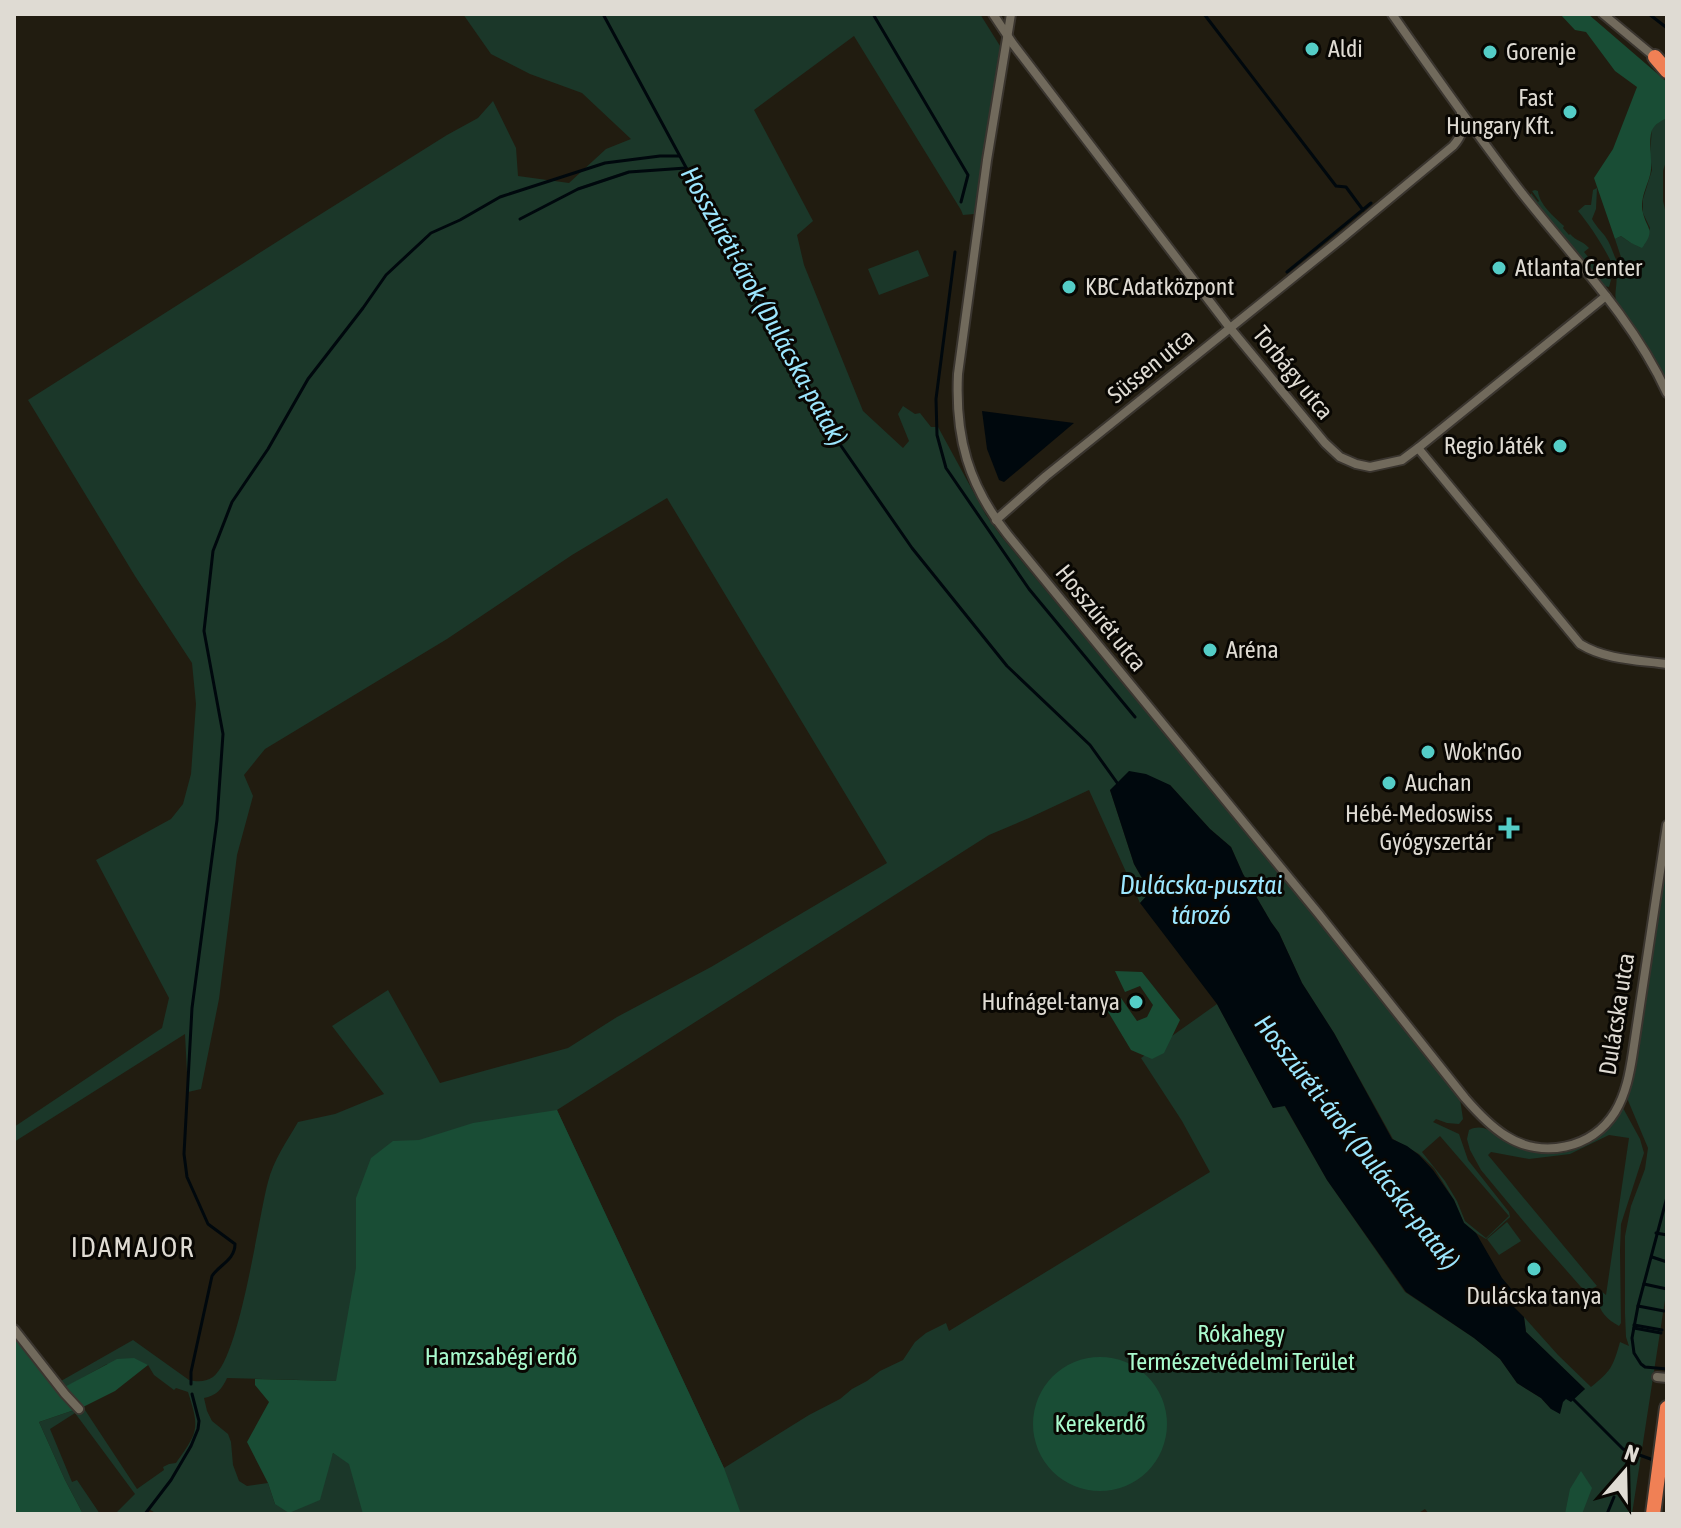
<svg xmlns="http://www.w3.org/2000/svg" width="1681" height="1528" viewBox="0 0 1681 1528" font-family="'Asap Condensed',sans-serif">
<style>
.green{fill:#1b3729;fill-rule:evenodd}
.forest{fill:#194d35}
.water{fill:#00080d}
.lines{fill:none;stroke-linecap:round;stroke-linejoin:round}
.stream{stroke:#00080d;stroke-width:3}
.street-casing{stroke:#3a352f;stroke-width:12}
.highway-casing{stroke:#3a352f;stroke-width:18}
.street{stroke:#716a5c;stroke-width:8}
.highway{stroke:#f08055;stroke-width:14}
.poi-dot{fill:#54cdc7;stroke:#090703;stroke-width:3}
.labels{text-anchor:middle;stroke-width:6;stroke-linejoin:round;paint-order:stroke}
.poi-label{font-size:24px;fill:#dfdbd3;stroke:#090703;text-anchor:start}
.street-label{font-size:24px;fill:#dfdbd3;stroke:#090703}
.park-label{font-size:24px;fill:#a9facd;stroke:#090703}
.water-label{font-size:26px;font-style:italic;fill:#9ce6fe;stroke:#090703}
.quarter-label{font-size:28px;letter-spacing:2px;fill:#dfdbd3;stroke:#090703}
</style>
<rect width="100%" height="100%" fill="#211c10"/>
<g class="green">
<path d="M463 14H980L1000 46 974 214 963 215 961 210 854 36 754 110 813 221 797 235 804 265 863 411 903 448 909 441 898 414 903 406 915 414 920 413 931 427H938L986 515 1001 536 1304 903 1460 1099 1463 1119 1459 1124 1447 1123 1436 1119 1433 1122 1459 1134 1468 1160 1509 1212 1510 1217 1486 1239 1476 1233 1464 1223 1454 1200 1434 1168 1419 1154 1393 1139 1334 1033 1302 983 1279 933 1271 922 1243 874 1231 847 1210 829 1170 785 1110 790 1134 864 1150 893 1140 903 1089 790 1029 818 989 835 557 1110 724 1468 809 1415 840 1399 852 1389 867 1381 880 1371 903 1360 915 1342 926 1333 946 1323 949 1331 1210 1172 1182 1121 1141 1058 1217 1004 1273 1108 1284 1105 1327 1180 1405 1292 1474 1338 1500 1359 1517 1383 1541 1398 1551 1409 1566 1398 1585 1389 1526 1332 1524 1317 1558 1355 1591 1387C1611 1371 1613 1367 1620 1342L1629 1346 1626 1337 1625 1314V1236L1631 1206 1645 1169 1648 1148 1627 1098 1636 1069 1667 861V1287L1632 1514H1429L1425 1509 1417 1514H157L149 1509 145 1514H115L135 1494 75 1413 50 1429 72 1482 77 1480 100 1514H83L65 1480 39 1422 83 1407 137 1489 164 1470 163 1467 169 1464 176 1463C198 1432 200 1429 188 1392L176 1388 174 1390 154 1375 148 1365 107 1364 57 1392 44 1371 14 1334V1321L61 1381 133 1340 189 1380C198 1382 205 1382 213 1377 240 1357 258 1219 268 1182 273 1161 287 1141 298 1122L335 1114 384 1094 332 1026 388 990 440 1083 568 1048 617 1017 711 967 887 863 667 498 572 555 447 639 265 749 244 775 253 796 237 855 219 999 201 1089 188 1092 185 1034 14 1142V1127L162 1028 169 998 96 860 171 819 183 804 191 774 196 704 192 663 135 576 28 400 305 224 447 135 478 118 493 101 516 148 518 176 569 183 606 149 631 139 582 93 530 74 491 54ZM1440 1136 1509 1216 1486 1238 1465 1221 1457 1201 1445 1181 1422 1152ZM227 1378 336 1381 349 1463 333 1453 329 1464 275 1504 268 1483 247 1486 239 1481 233 1465 231 1442 228 1434 212 1421 207 1411 204 1398C216 1396 222 1389 227 1378Z"/>
<path d="M1667 118V158L1663 171V201L1667 218V381L1649 348 1616 301C1614 292 1618 283 1616 274 1611 257 1590 225 1578 211L1585 205H1591L1593 190 1597 188 1596 209 1592 219C1596 226 1600 230 1605 236 1614 248 1613 262 1626 272L1615 239 1621 236 1631 243 1644 245 1650 228 1643 213V199L1652 170 1650 155 1652 128 1660 121Z"/>
<path d="M1535 190 1538 191C1539 204 1554 217 1564 226L1563 228 1569 235 1570 234C1576 241 1583 241 1589 248L1584 252 1603 275 1608 272 1611 280 1609 287 1604 286 1531 196V193L1538 202 1539 201 1532 191Z"/>
<path d="M918 250 929 276 879 295 868 269Z"/>
<path d="M1623 1108 1640 1139 1644 1153 1621 1224 1620 1250 1621 1323 1619 1326C1605 1318 1594 1307 1600 1290L1606 1295 1629 1138 1609 1135 1570 1154 1529 1159 1491 1152 1488 1155 1597 1286 1588 1291 1581 1287 1530 1229 1481 1170 1470 1150 1467 1139 1469 1130C1487 1121 1498 1139 1514 1146 1555 1165 1603 1148 1623 1108Z"/>
<path d="M1507 1222 1521 1241 1499 1255 1487 1239Z"/>
</g>
<g class="forest">
<path d="M1560 14H1588L1667 82V118C1661 121 1655 124 1652 130 1648 142 1652 156 1651 169 1650 183 1639 196 1643 213 1647 230 1656 229 1642 248L1631 243 1621 236 1615 239 1594 178 1613 149 1637 87 1615 71 1586 32 1575 30Z"/>
<path d="M1115 971 1142 972 1180 1020 1164 1053 1152 1059 1131 1050 1101 1000 1121 998 1137 1021 1147 1017 1153 1005 1140 986 1125 992Z"/>
<path d="M557 1110 724 1468 741 1514H363L349 1464 333 1453 320 1500 289 1513 275 1504 268 1483 247 1442 269 1402 255 1385V1379L336 1381 356 1268V1198L371 1158 393 1141 419 1140 473 1123Z"/>
<path d="M14 1334 44 1371 57 1391 117 1359 134 1358 148 1365 115 1391 83 1407 39 1422 65 1480 83 1514H14Z"/>
<circle cx="1100" cy="1424" r="67"/>
<path d="M1581 1471 1592 1488 1582 1514H1565L1570 1489Z"/>
</g>
<g class="water">
<path d="M982 411 1074 423 1004 482 999 480 987 449Z"/>
<path d="M1129 771 1146 774 1170 785 1210 829 1231 847 1243 874 1271 922 1279 933 1302 983 1334 1033 1392 1139 1407 1146 1419 1155 1433 1170 1454 1200 1464 1223 1476 1233 1502 1278 1518 1297 1514 1307 1524 1317 1526 1332 1585 1389 1571 1402 1566 1399 1563 1402 1560 1414 1551 1409 1541 1398 1517 1383 1500 1359 1474 1338 1406 1292 1327 1180 1285 1106 1273 1108 1217 1004 1140 903 1150 892 1134 864 1110 790Z"/>
</g>
<g class="lines">
<g class="stream">
<path d="M603 14 821 417 912 548 1007 666 1090 745 1118 784"/>
<path d="M873 14 968 175 961 202"/>
<path d="M1204 14 1336 186 1346 187 1363 210"/>
<path d="M1649 14 1667 28"/>
<path d="M520 219 578 189 629 172 686 168"/>
<path d="M955 252 936 399 937 435 946 468 1029 589 1135 717"/>
<path d="M1287 272 1371 203"/>
<path d="M1667 1197 1638 1306 1632 1338 1634 1353 1641 1364 1645 1367 1667 1369"/>
<path d="M1656 1233 1667 1235"/>
<path d="M1652 1257 1667 1262"/>
<path d="M1644 1284 1667 1289"/>
<path d="M1638 1306 1664 1311"/>
<path d="M1634 1325 1662 1330"/>
<path d="M1634 1328 1661 1333"/>
<path d="M191 1384V1372L212 1276C219 1265 235 1260 235 1244L208 1224 187 1177 184 1154 192 1008 217 820 223 734 204 631 213 551 232 502 268 449 308 379 363 308 386 275 431 233 460 220 500 197 605 163 660 156H679"/>
<path d="M1571 1397 1623 1449 1656 1461"/>
<path d="M1617 1490 1631 1452"/>
<path d="M145 1514 171 1480 191 1446 198 1429 199 1421 192 1394"/>
<path d="M1607 1514 1614 1497"/>
</g>
<defs>
<g id="street">
<path d="M993 14 1013 44 1230 328 1325 443 1340 457 1356 464 1370 467 1402 460 1418 448 1606 296"/>
<path d="M1011 14 987 160 958 374C955 437 968 485 1008 535L1318 913 1465 1098C1477 1112 1490 1126 1506 1136 1542 1159 1592 1149 1615 1112 1626 1094 1630 1072 1633 1052L1667 825"/>
<path d="M1392 14C1434 74 1476 134 1521 192 1572 257 1632 317 1667 393"/>
<path d="M1603 14 1656 58"/>
<path d="M1418 448 1580 644C1606 660 1638 660 1667 664"/>
<path d="M996 520 1046 476 1341 239 1453 146C1463 135 1464 127 1461 113"/>
<path d="M14 1329 65 1394 79 1409"/>
<path d="M1657 1377 1667 1378"/>
</g>
<g id="highway">
<path d="M1655 57 1667 71"/>
<path d="M1653 1514 1667 1408"/>
</g>
</defs>
<use href="#street" class="street-casing"/>
<use href="#highway" class="highway-casing"/>
<use href="#street" class="street"/>
<use href="#highway" class="highway"/>
</g>
<g class="poi-dot">
<circle cx="1312" cy="49" r="8"/>
<circle cx="1490" cy="52" r="8"/>
<circle cx="1570" cy="112" r="8"/>
<circle cx="1499" cy="268" r="8"/>
<circle cx="1069" cy="287" r="8"/>
<circle cx="1560" cy="446" r="8"/>
<circle cx="1210" cy="650" r="8"/>
<circle cx="1428" cy="752" r="8"/>
<circle cx="1389" cy="783" r="8"/>
<path d="M1505 816h8v8h8v8h-8v8h-8v-8h-8v-8h8z"/>
<circle cx="1136" cy="1002" r="8"/>
<circle cx="1534" cy="1269" r="8"/>
</g>
<g class="labels">
<g class="poi-label">
<text x="1328" y="57">Aldi</text>
<text x="1506" y="60">Gorenje</text>
<text x="1554" y="106" text-anchor="end">Fast<tspan x="1554" dy="28">Hungary Kft.</tspan></text>
<text x="1515" y="276">Atlanta Center</text>
<text x="1085" y="295">KBC Adatközpont</text>
<text x="1544" y="454" text-anchor="end">Regio Játék</text>
<text x="1226" y="658">Aréna</text>
<text x="1444" y="760">Wok'nGo</text>
<text x="1405" y="791">Auchan</text>
<text x="1493" y="822" text-anchor="end">Hébé-Medoswiss<tspan x="1493" dy="28">Gyógyszertár</tspan></text>
<text x="1120" y="1010" text-anchor="end">Hufnágel-tanya</text>
<text x="1534" y="1304" text-anchor="middle">Dulácska tanya</text>
</g>
<g class="street-label">
<text transform="translate(1151 366) rotate(-39)" y="8">Süssen utca</text>
<text transform="translate(1293 373) rotate(51)" y="8">Torbágy utca</text>
<text transform="translate(1101 618) rotate(51)" y="8">Hosszúrét utca</text>
<text transform="translate(1617 1014) rotate(-81)" y="8">Dulácska utca</text>
</g>
<g class="park-label">
<text x="1241" y="1342">Rókahegy<tspan x="1241" dy="28">Természetvédelmi Terület</tspan></text>
<text x="501" y="1365">Hamzsabégi erdő</text>
<text x="1100" y="1432">Kerekerdő</text>
</g>
<g class="water-label">
<text transform="translate(764 306) rotate(61)" y="9">Hosszúréti-árok (Dulácska-patak)</text>
<text x="1201" y="894">Dulácska-pusztai<tspan x="1201" dy="30">tározó</tspan></text>
<text transform="translate(1357 1142) rotate(52)" y="9">Hosszúréti-árok (Dulácska-patak)</text>
</g>
<g class="quarter-label">
<text x="133" y="1257">IDAMAJOR</text>
</g>
</g>
<rect width="1681" height="1528" fill="none" stroke="#dfdbd3" stroke-width="32"/>
<g transform="translate(1625 1472) rotate(20)" stroke="#090703" stroke-width="6" paint-order="stroke">
<path d="M0-6L14 30L0 20L-14 30Z" fill="#dfdbd3"/>
<text y="-12" font-size="22" font-weight="bold" text-anchor="middle" fill="#dfdbd3">N</text>
</g>
</svg>
